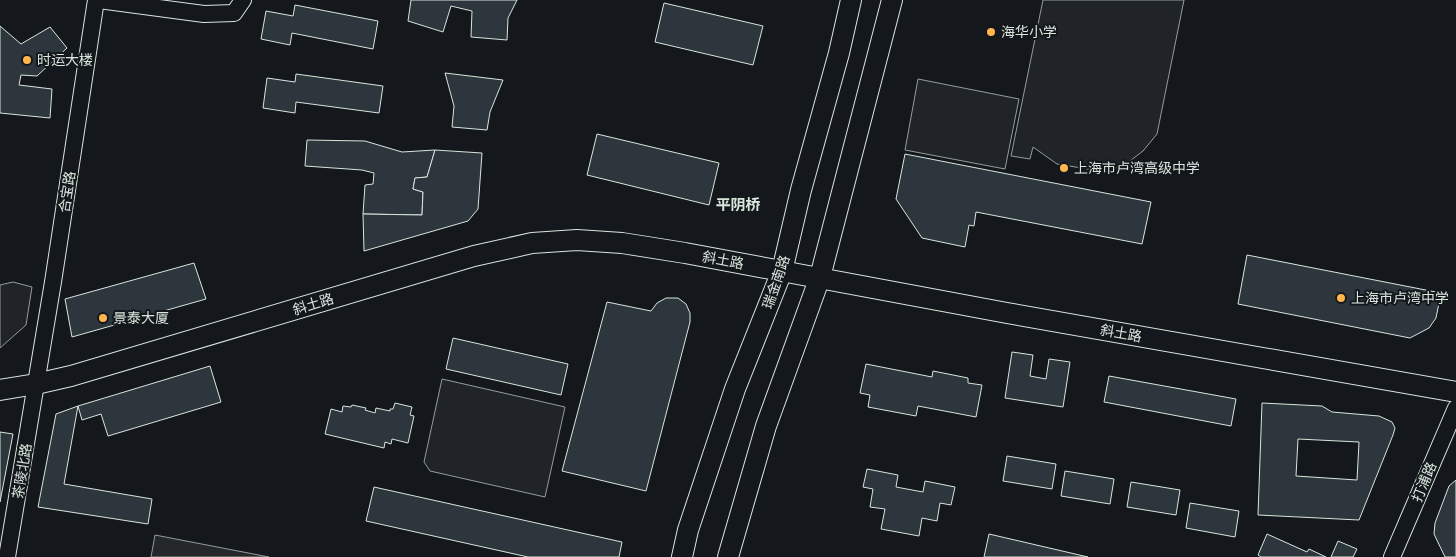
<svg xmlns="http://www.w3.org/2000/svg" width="1456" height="557" viewBox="0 0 1456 557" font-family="Barlow,'Noto Sans SC',sans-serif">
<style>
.green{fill:#202428;stroke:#939e99}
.parking{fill:#24282b;stroke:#939e99}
.building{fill:#2c363c;stroke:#d8e6dc;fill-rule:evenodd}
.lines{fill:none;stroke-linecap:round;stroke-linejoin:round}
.minor-casing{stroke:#d8e6dc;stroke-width:18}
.major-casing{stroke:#d8e6dc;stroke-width:22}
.minor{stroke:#14181c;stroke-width:16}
.major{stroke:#14181c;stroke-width:20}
.poi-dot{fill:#ffb74d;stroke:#14181c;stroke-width:2}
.labels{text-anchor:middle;stroke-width:4;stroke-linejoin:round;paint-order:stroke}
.poi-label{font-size:14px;fill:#d8e6dc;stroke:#14181c;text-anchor:start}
.street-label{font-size:14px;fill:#d8e6dc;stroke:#14181c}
.neighbourhood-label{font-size:15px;font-weight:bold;fill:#d8e6dc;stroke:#14181c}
</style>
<rect width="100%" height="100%" fill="#14181c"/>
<g class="green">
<path d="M1043 0H1184L1157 134 1143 151 1126 164 1106 172 1057 164 1033 147 1030 159 1011 156Z"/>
<path d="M918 79 1019 99 1005 169 905 150Z"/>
<path d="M13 282 32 287 26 325 0 348V285Z"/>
<path d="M442 379 565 407 545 497 430 471 424 462Z"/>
</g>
<path class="parking" d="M155 535 269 557H151Z"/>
<g class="building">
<path d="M411 0H517L508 18 507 40 471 37 472 11 451 6 443 32 408 21Z"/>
<path d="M664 3 763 26 753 65 655 42Z"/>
<path d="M295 5 378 21 373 49 292 33 290 45 261 39 266 11 293 16Z"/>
<path d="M0 26 21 44 50 27 67 48 37 76 21 75 19 85 52 89 50 118 0 113Z"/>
<path d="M445 73 503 80 490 112 487 130 452 127 454 106Z"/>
<path d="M296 74 383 86 379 113 296 102 295 113 263 108 267 78 295 82Z"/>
<path d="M597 134 719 163 709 205 587 175Z"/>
<path d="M307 140 365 141 402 152 435 150 427 177 415 178 413 189 423 192 422 215 363 214 365 185 373 184 374 173 362 170 305 166Z"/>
<path d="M435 150 482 153 478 209 468 221 364 251 363 214 422 215 423 192 413 189 415 178 427 177Z"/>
<path d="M905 154 1151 202 1142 244 976 212 974 226 969 225 965 247 922 238 896 199Z"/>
<path d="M1247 255 1441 293 1436 318 1429 328 1410 338 1238 304Z"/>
<path d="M194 263 206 299 72 337 65 299Z"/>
<path d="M666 298H678L686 304 690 313V322L646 491 562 471 607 302 651 311 657 303Z"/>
<path d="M453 338 568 364 561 395 446 369Z"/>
<path d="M1012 352 1033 355 1030 376 1046 379 1049 359 1070 362 1063 407 1005 398Z"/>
<path d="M866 364 932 377 933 371 968 378V383L982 385 976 417 918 406 916 416 868 407 870 395 860 393Z"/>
<path d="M210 366 221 402 108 436 101 414 82 420 78 406Z"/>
<path d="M1109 376 1236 399 1231 426 1104 402Z"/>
<path d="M395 403 412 407 410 415 414 416 408 443 392 439 391 444 385 442 384 448 325 434 331 409 342 412 343 406 351 407 352 405 366 408 365 410 375 413 376 408 390 411V409H393Z"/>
<path d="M1262 403 1322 406 1332 412 1379 416 1392 422 1395 428 1393 435 1359 520 1258 515ZM1298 439 1359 442 1357 480 1296 476Z"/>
<path d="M78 406 64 484 152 499 148 524 38 507 56 414Z"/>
<path d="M0 432 13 434 0 502Z"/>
<path d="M1007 456 1056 464 1052 489 1003 481Z"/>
<path d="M867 469 898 475 896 487 923 492 925 481 955 487 951 505 940 503 937 521 922 518 919 536 881 529 885 509 870 507 873 489 863 487Z"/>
<path d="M1065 471 1114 479 1110 504 1061 496Z"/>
<path d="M1456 480V557H1445L1434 534 1435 523 1449 486Z"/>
<path d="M1131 482 1180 490 1176 515 1127 507Z"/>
<path d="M374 487 622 542 619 557H528L366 521Z"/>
<path d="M1190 503 1239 511 1235 537 1186 528Z"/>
<path d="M989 534 1088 557H984Z"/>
<path d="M1267 534 1307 552 1309 549 1326 557H1261L1258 555Z"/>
<path d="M1338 541 1357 549 1353 557H1331Z"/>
</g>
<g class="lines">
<defs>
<g id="minor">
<path d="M99 0 204 14 234 13 243 0"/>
<path d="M7 557 53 282 96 0"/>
<path d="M1392 557 1456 408"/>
</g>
<g id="major">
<path d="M0 390 36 384 71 376 474 256 532 243 577 240 622 243 685 253 1007 313 1456 392"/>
<path d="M682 557 688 530 735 389 782 271 801 190 839 53 851 0"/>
<path d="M728 557 766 426 820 277 892 0"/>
</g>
</defs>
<use href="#minor" class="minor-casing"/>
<use href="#major" class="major-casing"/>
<use href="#minor" class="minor"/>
<use href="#major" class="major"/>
</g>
<g class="poi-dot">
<circle cx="991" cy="32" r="5"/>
<circle cx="27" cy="60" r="5"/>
<circle cx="1064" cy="168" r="5"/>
<circle cx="1341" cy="298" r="5"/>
<circle cx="103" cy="318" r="5"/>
</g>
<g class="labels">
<g class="poi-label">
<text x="1001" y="37">海华小学</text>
<text x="37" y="65">时运大楼</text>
<text x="1074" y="173">上海市卢湾高级中学</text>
<text x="1351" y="303">上海市卢湾中学</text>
<text x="113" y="323">景泰大厦</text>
</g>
<g class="street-label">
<text transform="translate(67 192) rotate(-81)" y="5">合宝路</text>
<text transform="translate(723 260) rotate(11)" y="5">斜土路</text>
<text transform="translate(776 282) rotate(-71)" y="5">瑞金南路</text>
<text transform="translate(313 304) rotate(-17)" y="5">斜土路</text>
<text transform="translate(1121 333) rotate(10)" y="5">斜土路</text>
<text transform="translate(22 471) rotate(-81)" y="5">茶陵北路</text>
<text transform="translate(1424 482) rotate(-67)" y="5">打浦路</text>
</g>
<g class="neighbourhood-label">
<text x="738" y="210">平阴桥</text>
</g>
</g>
</svg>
